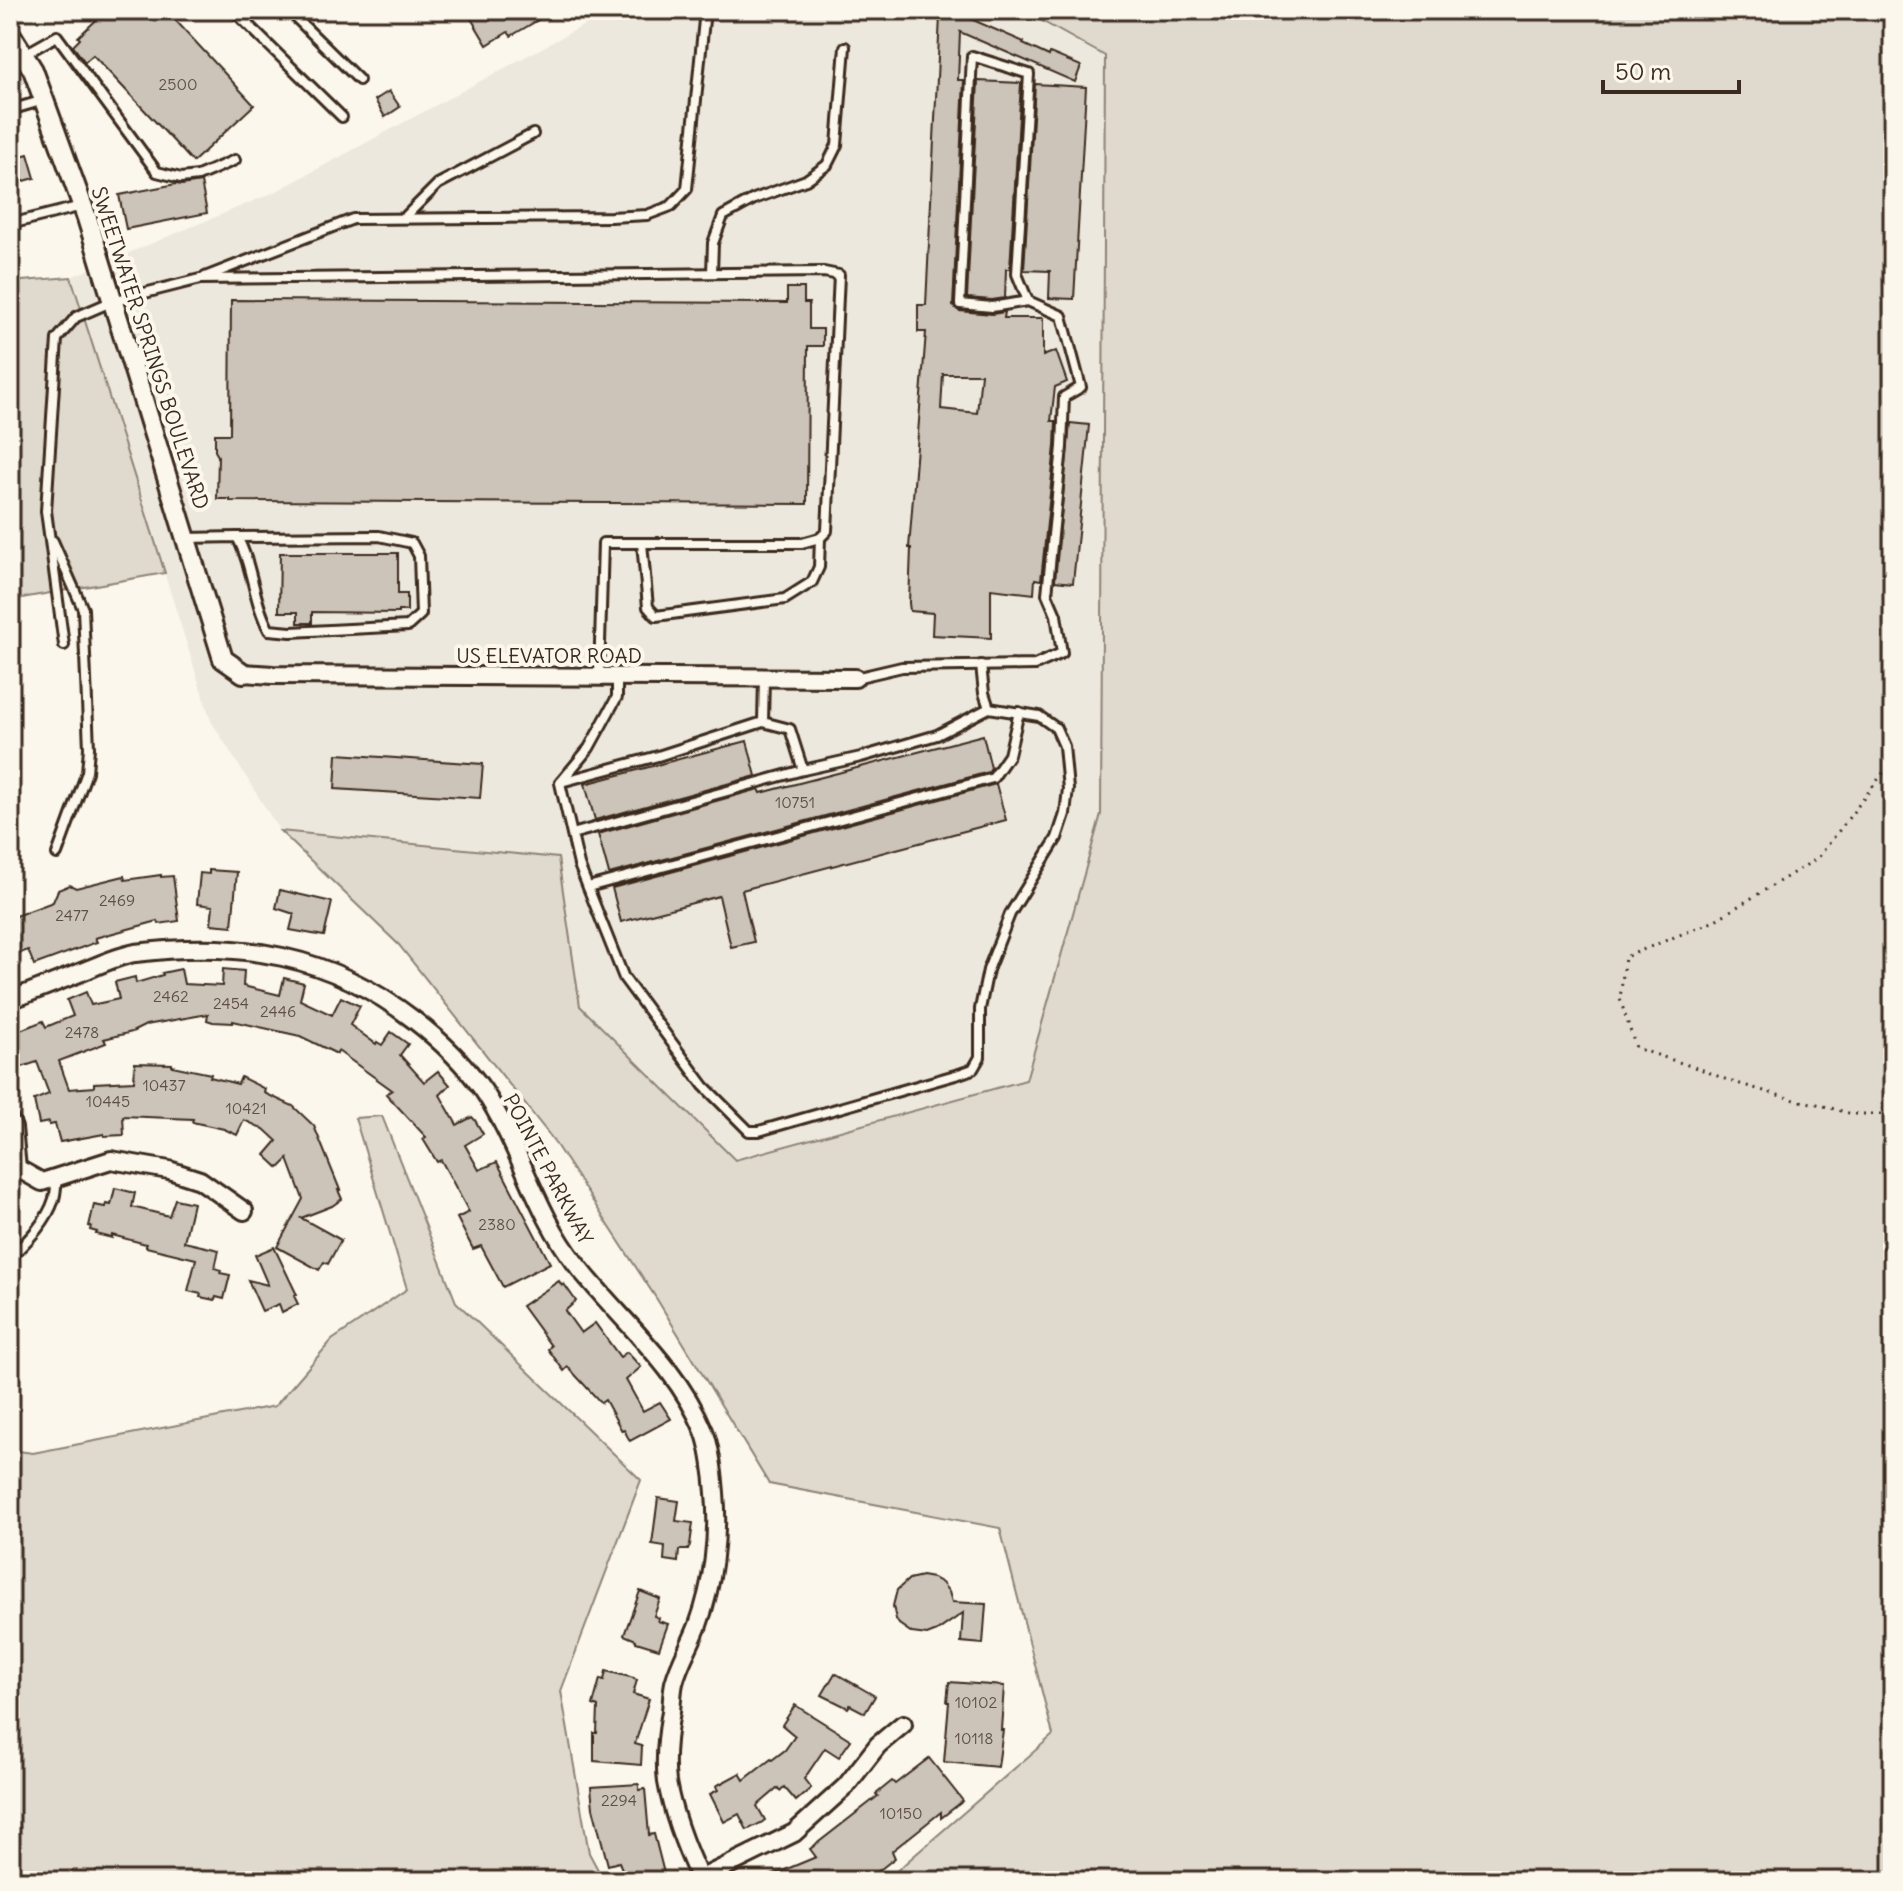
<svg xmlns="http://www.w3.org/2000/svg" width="1903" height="1891" viewBox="0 0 1903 1891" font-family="Delius,sans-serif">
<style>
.built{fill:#ede8dd}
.green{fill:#dfd9ce;stroke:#8d8276;stroke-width:2}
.building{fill:#ccc4b9;stroke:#3b2a1e;stroke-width:2;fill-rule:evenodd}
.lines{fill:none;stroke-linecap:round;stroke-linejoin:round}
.service-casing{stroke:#3b2a1e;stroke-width:14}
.minor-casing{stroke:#3b2a1e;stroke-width:22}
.tertiary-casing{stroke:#3b2a1e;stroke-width:24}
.path{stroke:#3b2a1e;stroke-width:3;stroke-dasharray:2 6;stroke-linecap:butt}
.service{stroke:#fbf7ec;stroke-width:8}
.minor{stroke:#fbf7ec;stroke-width:16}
.tertiary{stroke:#fbf7ec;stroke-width:18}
.labels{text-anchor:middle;stroke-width:8;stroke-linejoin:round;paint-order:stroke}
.number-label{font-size:16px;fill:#5f5045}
.street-label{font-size:20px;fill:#3b2a1e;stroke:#fbf7ec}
</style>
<rect width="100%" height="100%" fill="#fbf7ec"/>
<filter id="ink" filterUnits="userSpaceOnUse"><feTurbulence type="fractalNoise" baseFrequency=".0125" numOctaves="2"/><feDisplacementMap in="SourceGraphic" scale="16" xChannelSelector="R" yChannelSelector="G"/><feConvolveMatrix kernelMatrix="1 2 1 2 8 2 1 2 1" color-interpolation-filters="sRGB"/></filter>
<g filter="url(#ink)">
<path class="built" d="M612 10H1022L1105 55 1101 814 1026 1080 735 1160 580 1006 558 858 280 831 211 721 71 277 275 192Z"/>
<g class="green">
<path d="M1022 10H1893V1881H885L1053 1735 1000 1528 769 1484 658 1301 551 1137 399 945 280 831 558 858 580 1006 735 1160 1026 1080 1101 814 1105 56Z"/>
<path d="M71 277 165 573 10 600V282Z"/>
<path d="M382 1116 456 1302 641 1480 561 1691 589 1853 604 1881H10V1450L33 1453 275 1406 332 1340 407 1289 355 1118Z"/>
</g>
<g class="building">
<path d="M107 10H166L254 105 193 162 93 55 85 62 73 46 80 39 78 37Z"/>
<path d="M466 10H555L511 36 508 32 487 45Z"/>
<path d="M943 10H950L1024 42 1023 44 1049 56 1050 53 1081 66 1075 82 960 32 958 80H964L953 306 959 311 992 314 1005 312 1004 318H1043V356L1056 351 1067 382 1055 387 1051 421H1056L1055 446 1041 580 1035 579 1034 594 991 589V638L932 635 933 613 910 611 909 603 911 548H909L926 332H918V305H926L940 16ZM943 374H981L977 413 941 409Z"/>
<path d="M978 81 1021 83 1010 269H1006L1005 298 992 300 967 298Z"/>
<path d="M1035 84 1086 87 1074 299 1049 298 1050 271 1024 270Z"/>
<path d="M389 91 400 107 385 117 375 100Z"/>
<path d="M28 154 35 178 10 185V159Z"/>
<path d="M201 182 207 213 126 229 119 195 176 184 182 185Z"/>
<path d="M787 288H804V303H809V329H823V346H808L807 504 230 501V499H217L218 456 215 451V434H230L231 300 787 303Z"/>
<path d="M1070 423 1089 425 1073 583 1055 581Z"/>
<path d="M280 553H398V594H407V611H398V613L312 612V623H298V612H279Z"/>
<path d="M983 735 991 768 989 772 609 874 598 834 759 789 761 793Z"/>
<path d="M747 741 756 776 595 820 585 784Z"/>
<path d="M337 754 483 764 480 798 335 789Z"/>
<path d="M996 784 1006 820 742 890 754 942 731 947 719 896 621 922 612 888Z"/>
<path d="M209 870 237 872 232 926 211 924 213 906 197 904 200 873 209 874Z"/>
<path d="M161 875V877L173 876 179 921 159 924 158 921 95 938 97 942 34 965 28 950 10 957V918L53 902 58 890 70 885 76 888 124 876 125 880Z"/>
<path d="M280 890 332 902 324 936 290 930 294 914 276 908Z"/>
<path d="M181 969 184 984 222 986 223 969 244 971 243 986 280 995 284 978 304 983 300 1000 332 1015 341 997 360 1006 350 1025 376 1044 377 1042 382 1045 391 1032 408 1044 400 1055 424 1082 438 1071 450 1085 440 1095 457 1125 472 1117 475 1120 483 1134 465 1145 479 1170 497 1162 550 1263 503 1287 481 1246 473 1249 457 1218 469 1212 441 1160 437 1162 423 1139 426 1137 386 1094 392 1090 338 1051 337 1054 300 1036 233 1021V1023L213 1022 207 1020 208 1014 146 1025 132 1032 104 1039 106 1043 59 1061 69 1089 94 1087V1083L134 1081 135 1063 172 1064V1066L211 1074 210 1077 238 1084 241 1077 265 1089 264 1093 293 1106 314 1126 340 1190H338L342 1199 332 1206 301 1218 341 1240 328 1264 324 1262 319 1270 277 1247 303 1199 288 1159 279 1168 265 1155 277 1141 264 1129 244 1120 237 1135 224 1129 192 1122 193 1119 123 1116 124 1135 104 1136V1134L60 1142 55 1124 49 1125V1122L39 1124 34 1100 49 1094 37 1062 22 1067 10 1034 43 1021 46 1027 73 1016 67 1000 86 992 91 1005 119 999 115 982 135 977 136 983 163 975 162 973Z"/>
<path d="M115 1188 135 1193 132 1207 169 1216 175 1199 193 1203 184 1242 219 1250 215 1268 221 1270 220 1273 230 1275 224 1299 216 1297 215 1300 200 1297 201 1294 188 1291 196 1259 146 1247V1244L112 1235V1238L96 1234 97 1232 90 1230 91 1226H89L94 1205 105 1207 106 1204 111 1205Z"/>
<path d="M274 1247 297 1295 294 1296 298 1304 282 1312 279 1304 262 1311 248 1280 268 1285 255 1255Z"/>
<path d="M559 1281 562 1286 564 1284 576 1301 565 1311 581 1333 595 1323 620 1357 627 1352 641 1367 626 1380 643 1411 660 1402 671 1419 630 1441 624 1430 622 1431 605 1400 601 1403 568 1367 564 1371 548 1349 551 1346 522 1306Z"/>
<path d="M658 1498 679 1501 676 1521 693 1523 690 1545 688 1550H679L678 1562 664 1560 665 1546 652 1544Z"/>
<path d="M922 1576 933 1578 942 1583 949 1592 952 1602 986 1604 983 1644 961 1642 963 1613 937 1631 927 1635 912 1633 899 1624 896 1619 893 1606 897 1590 909 1579Z"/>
<path d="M640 1591 660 1599 654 1616 659 1618 658 1621 668 1624 659 1649 636 1642V1640L624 1635Z"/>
<path d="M606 1671 634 1678V1679L637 1680 633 1694 649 1699 635 1744 642 1746 641 1765 594 1761V1733H597L598 1707 593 1705 600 1679 604 1680Z"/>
<path d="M835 1673 875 1696 865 1713 850 1705 848 1708 822 1695Z"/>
<path d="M949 1682 1004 1686 1001 1730H1003L998 1767 944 1762 949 1702H947Z"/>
<path d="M795 1705 851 1740 839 1757 825 1748 804 1779 811 1788 796 1801 784 1787 780 1791 778 1788 757 1806 765 1820 761 1823 747 1830 739 1814 724 1822 710 1794 718 1790 716 1786 740 1773 744 1780 771 1759 772 1760 785 1750 795 1736 782 1725Z"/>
<path d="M929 1758 963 1801 941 1818V1812L892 1851 895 1858 876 1873 863 1881H758L816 1857 810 1849 878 1796 876 1794 892 1781 895 1784Z"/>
<path d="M639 1784V1790L645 1789 649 1835 654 1834 666 1881H627L619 1862 608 1865 593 1808 591 1787Z"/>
</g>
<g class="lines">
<defs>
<g id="service">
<path d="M233 10 342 117"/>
<path d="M288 10 359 80"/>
<path d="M25 54 57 36 157 172 181 178 198 176 235 160"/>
<path d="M10 110 44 100"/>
<path d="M404 218 438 184 533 134"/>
<path d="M10 224 82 206"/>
<path d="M712 273 713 243 723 216 754 199 806 180 827 165 837 145 845 47"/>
<path d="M205 277 353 219 611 217 647 215 671 206 687 189 705 10"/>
<path d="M187 538 237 537C253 566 253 601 269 630L291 632 408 626 421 614 419 556 412 543 379 536 237 537"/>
<path d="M53 541 83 609 89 748 87 772 57 854"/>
<path d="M642 543 648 607 656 616 785 599 812 582 819 567 820 538"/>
<path d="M64 645 46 511 57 339 76 317 113 301 200 279 824 272 839 275 827 531 820 538 802 543H603L599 676"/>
<path d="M617 677V697L589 748 560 783 579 865 624 978 704 1086 749 1131H759L959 1074 973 1069 980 1057V1009L988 970 1010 914 1057 838 1065 814 1068 789 1064 746 1056 728 1039 716 989 708 984 693 981 665"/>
<path d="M855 678 902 667 1035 665 1062 653 1056 615 1047 594 1062 447 1064 397 1081 387 1062 316 1028 301 1017 274 1029 74 972 56 960 304 992 307 1028 301"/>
<path d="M803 770 861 757 937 735 989 708"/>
<path d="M561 782 658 756 763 722 764 678"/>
<path d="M572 834 803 770 790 729 763 722"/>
<path d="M588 887 993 778 1009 755 1019 712"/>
<path d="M10 1258C27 1241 47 1222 54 1199 56 1192 56 1185 57 1178"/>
</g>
<g id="minor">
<path d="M243 673 273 675 855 678"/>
<path d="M10 1000C36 990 62 980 89 969 103 963 119 956 135 953 240 940 329 954 414 1020 440 1040 464 1063 483 1090 520 1145 535 1212 576 1264 619 1319 677 1365 704 1431 710 1445 714 1477 715 1493 719 1537 713 1584 698 1625 691 1644 679 1663 674 1683 672 1692 672 1702 671 1711 667 1734 664 1759 667 1782 673 1817 686 1849 701 1881"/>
<path d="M10 1121 13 1128 17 1168 42 1182 111 1160 169 1170 200 1180 244 1211"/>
<path d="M700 1879 794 1833 846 1786 878 1745 903 1724"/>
</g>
<path id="tertiary" d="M10 33 33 70 87 218 223 659 243 673"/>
</defs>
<use href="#service" class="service-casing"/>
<use href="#minor" class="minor-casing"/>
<use href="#tertiary" class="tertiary-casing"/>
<path class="path" d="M1893 760 1818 858 1712 922 1625 957 1620 999 1636 1048 1703 1070 1730 1081 1795 1100 1817 1104 1852 1114H1893"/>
<use href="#service" class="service"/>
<use href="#minor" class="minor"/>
<use href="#tertiary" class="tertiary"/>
</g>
</g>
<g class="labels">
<g class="number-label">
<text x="178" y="90">2500</text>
<text x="795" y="808">10751</text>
<text x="117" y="906">2469</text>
<text x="72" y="921">2477</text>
<text x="171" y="1002">2462</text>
<text x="231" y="1009">2454</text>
<text x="278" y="1017">2446</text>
<text x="82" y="1038">2478</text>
<text x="164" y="1091">10437</text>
<text x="108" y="1107">10445</text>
<text x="246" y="1114">10421</text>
<text x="497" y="1230">2380</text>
<text x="976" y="1708">10102</text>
<text x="974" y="1744">10118</text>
<text x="619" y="1806">2294</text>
<text x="901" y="1819">10150</text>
</g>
<g class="street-label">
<text transform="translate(150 348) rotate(72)" y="7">SWEETWATER SPRINGS BOULEVARD</text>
<text x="549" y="663">US ELEVATOR ROAD</text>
<text transform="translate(548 1169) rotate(62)" y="7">POINTE PARKWAY</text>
</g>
</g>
<rect width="1903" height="1891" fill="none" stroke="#fbf7ec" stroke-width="40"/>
<rect x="20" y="20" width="1863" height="1851" fill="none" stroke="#3b2a1e" stroke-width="3" filter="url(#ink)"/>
<path d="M1603 80v12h136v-12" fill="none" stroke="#3b2a1e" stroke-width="4"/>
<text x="1615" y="80" font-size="24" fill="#3b2a1e" stroke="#fbf7ec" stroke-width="6" paint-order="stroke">50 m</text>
</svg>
